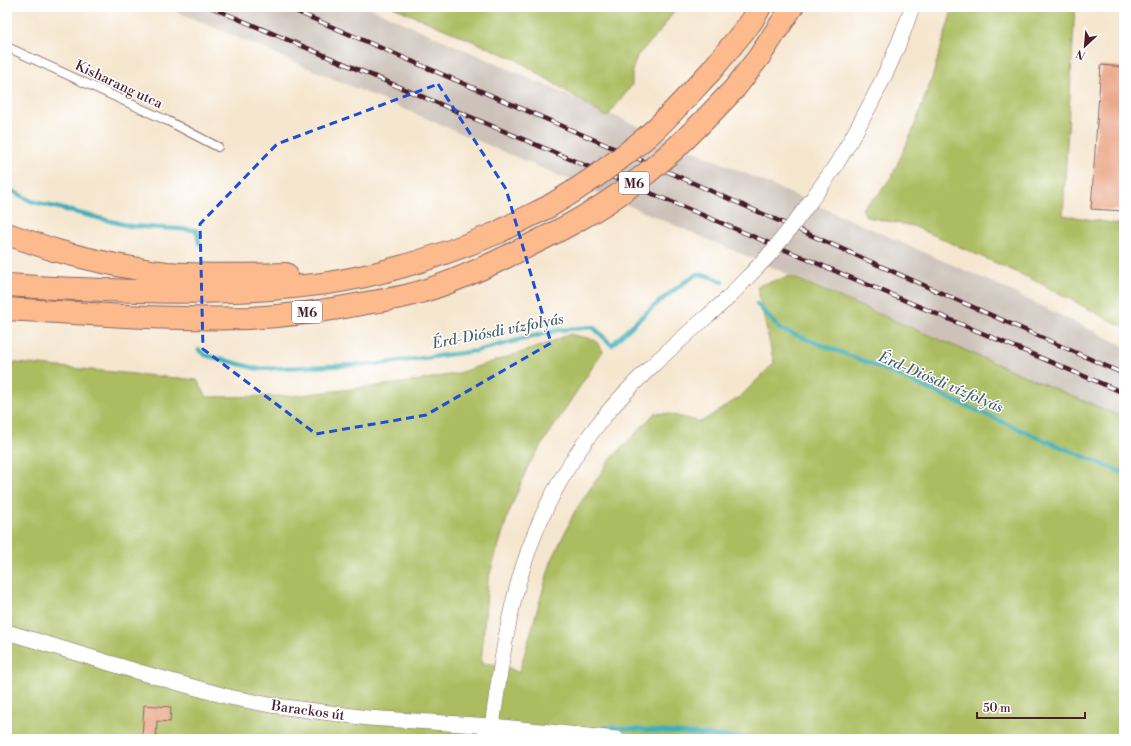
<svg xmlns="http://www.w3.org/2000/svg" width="1131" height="746" viewBox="0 0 1131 746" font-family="'Libre Bodoni',serif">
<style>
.industrial{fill:#ccc2b9}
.green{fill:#abbd60;stroke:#7a6e46}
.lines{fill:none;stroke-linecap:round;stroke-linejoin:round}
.stream{stroke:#3eafb8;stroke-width:4.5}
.building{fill:#e9a382}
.service-casing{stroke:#866564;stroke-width:10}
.minor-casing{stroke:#866564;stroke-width:16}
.trunk-casing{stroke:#866564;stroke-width:24}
.motorway-casing{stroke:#866564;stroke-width:24}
.service{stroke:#fff;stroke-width:8}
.minor{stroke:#fff;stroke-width:15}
.trunk{stroke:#fcba8d;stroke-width:22}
.motorway{stroke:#fcba8d;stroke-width:22}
.rail-casing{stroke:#4a1f2b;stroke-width:4.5}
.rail{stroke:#fff;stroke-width:3;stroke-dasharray:9;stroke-linecap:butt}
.minor-bridge-casing{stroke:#866564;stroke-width:16;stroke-linecap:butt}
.motorway-bridge-casing{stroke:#866564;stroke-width:24;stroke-linecap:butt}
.minor-bridge{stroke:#fff;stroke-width:15}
.motorway-bridge{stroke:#fcba8d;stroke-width:22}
.marked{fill:none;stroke:#1d4ed8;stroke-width:3;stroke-dasharray:8 5;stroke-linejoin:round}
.labels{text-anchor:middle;stroke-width:3;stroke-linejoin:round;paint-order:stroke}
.shield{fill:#fff;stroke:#80626b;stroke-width:1}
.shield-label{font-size:13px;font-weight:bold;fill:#4a1f2b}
.street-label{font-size:14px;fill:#4a1f2b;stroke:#fff}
.water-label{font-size:15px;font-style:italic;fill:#45606a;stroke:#fff}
</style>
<rect width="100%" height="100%" fill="#fff"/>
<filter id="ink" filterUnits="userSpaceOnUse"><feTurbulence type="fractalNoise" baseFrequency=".025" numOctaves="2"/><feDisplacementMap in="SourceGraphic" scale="8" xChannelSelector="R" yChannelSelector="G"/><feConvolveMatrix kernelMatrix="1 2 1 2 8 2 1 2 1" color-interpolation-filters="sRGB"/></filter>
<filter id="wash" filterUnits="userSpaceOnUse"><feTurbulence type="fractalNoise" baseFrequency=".012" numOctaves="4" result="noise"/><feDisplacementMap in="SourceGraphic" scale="16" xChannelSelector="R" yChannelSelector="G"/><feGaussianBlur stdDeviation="0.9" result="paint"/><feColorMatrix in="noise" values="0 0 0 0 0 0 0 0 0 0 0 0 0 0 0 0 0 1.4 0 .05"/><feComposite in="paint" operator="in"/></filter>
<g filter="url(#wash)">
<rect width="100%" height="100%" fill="#f5e6cf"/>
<path class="industrial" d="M166 7H368L998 285 1124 346V418Z"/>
<g class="green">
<path d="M393 7H677L658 34 637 56 632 71V85L607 117 517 60Z"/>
<path d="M953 7H1075L1063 215 1124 225V326L1117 324 1034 280 913 226 866 217 862 208 878 195 892 176 913 130 932 78Z"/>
<path d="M790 276 1124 418V739H7V362L197 380 207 397 292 396 403 383 455 374 544 345 570 334 595 340 603 351 528 466 508 515 488 580 481 664C498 663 504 665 519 673L551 562 575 511 609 461 655 413 669 414 701 422 740 397 774 363 757 286Z"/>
</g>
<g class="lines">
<g class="stream">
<path d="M7 188 31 201 130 226 195 230 197 231 199 243"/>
<path d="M757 304 780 329 869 363 1039 438 1124 473"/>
<path d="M199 350 205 355 258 369 378 364 476 351 559 330 593 327 612 345C638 319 666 294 697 274L709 276 723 282"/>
<path d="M606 727 759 739"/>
</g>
</g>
<g id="blocks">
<g class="building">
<path d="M1101 65 1124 67V211L1091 209Z"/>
<path d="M144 705 171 707 170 722 157 721 156 739H142Z"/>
<path d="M193 735 207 736V739H193Z"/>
</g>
</g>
</g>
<g filter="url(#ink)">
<use href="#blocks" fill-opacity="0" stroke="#866564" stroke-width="1"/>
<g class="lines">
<defs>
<path id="service" d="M7 47 168 121 218 147"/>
<g id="minor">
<path d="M836 165C866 115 894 63 912 7"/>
<path d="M7 632 139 672 229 697 270 705 368 718 492 726 617 739"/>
<path d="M492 726C500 672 507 616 524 564 539 515 567 463 599 423 635 377 683 338 727 299"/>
</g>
<g id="trunk">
<path d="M7 234 54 250"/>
<path d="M7 285 53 288"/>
</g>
<g id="motorway">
<path d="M711 71 751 22 760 7"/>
<path d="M735 88 759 57 792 7"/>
<path d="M54 250C91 260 129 269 167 273 206 276 246 275 286 274"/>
<path d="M53 288C125 291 198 294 271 289 290 287 309 286 328 283 388 274 444 255 499 232"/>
<path d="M7 309C87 314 168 320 249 318 290 316 332 310 372 302 385 300 400 298 413 294 448 285 482 269 514 253"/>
</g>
</defs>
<use href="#service" class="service-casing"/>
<use href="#minor" class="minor-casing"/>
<use href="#trunk" class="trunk-casing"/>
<use href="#motorway" class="motorway-casing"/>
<use href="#service" class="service"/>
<use href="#minor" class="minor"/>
<use href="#trunk" class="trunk"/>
<use href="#motorway" class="motorway"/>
<defs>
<g id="rail">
<path d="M210 7 1124 393"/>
<path d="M286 7 648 163 1124 374"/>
</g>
</defs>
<use href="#rail" class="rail-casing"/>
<use href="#rail" class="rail"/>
<defs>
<path id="minor-bridge" d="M727 299C740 285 754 271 767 257 792 228 814 197 836 165"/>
<g id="motorway-bridge">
<path d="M499 232C515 223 532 215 548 207 581 188 613 165 643 140 668 119 689 94 711 71"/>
<path d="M514 253C555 233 597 212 633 184 670 156 703 122 735 88"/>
</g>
</defs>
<use href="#minor-bridge" class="minor-bridge-casing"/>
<use href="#motorway-bridge" class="motorway-bridge-casing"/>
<use href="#minor-bridge" class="minor-bridge"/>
<use href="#motorway-bridge" class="motorway-bridge"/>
</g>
</g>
<path class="marked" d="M438 84 506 189 551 343 426 415 316 434 203 349 200 224 277 144Z"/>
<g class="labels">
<g class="shield">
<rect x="619" y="172" width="30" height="22" rx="3"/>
<rect x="292" y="301" width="30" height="22" rx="3"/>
</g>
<g class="shield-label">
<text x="634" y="188">M6</text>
<text x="307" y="317">M6</text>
</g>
<g class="street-label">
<text transform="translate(119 84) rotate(25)" y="5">Kisharang utca</text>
<text transform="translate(308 710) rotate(8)" y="5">Barackos út</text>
</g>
<g class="water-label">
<text transform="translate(498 331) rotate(-11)" y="5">Érd-Diósdi vízfolyás</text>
<text transform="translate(941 382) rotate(23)" y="5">Érd-Diósdi vízfolyás</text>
</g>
</g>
<rect width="1131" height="746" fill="none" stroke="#fff" stroke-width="24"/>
<g transform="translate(1085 46) rotate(206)" stroke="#ffffff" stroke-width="3" paint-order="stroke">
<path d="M0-3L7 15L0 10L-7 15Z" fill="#4a1f2b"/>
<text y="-6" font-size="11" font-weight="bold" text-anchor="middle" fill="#4a1f2b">N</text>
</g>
<path d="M977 712v6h108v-6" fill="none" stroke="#4a1f2b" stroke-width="2"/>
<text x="983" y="712" font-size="12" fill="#4a1f2b" stroke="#ffffff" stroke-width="3" paint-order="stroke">50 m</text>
</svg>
